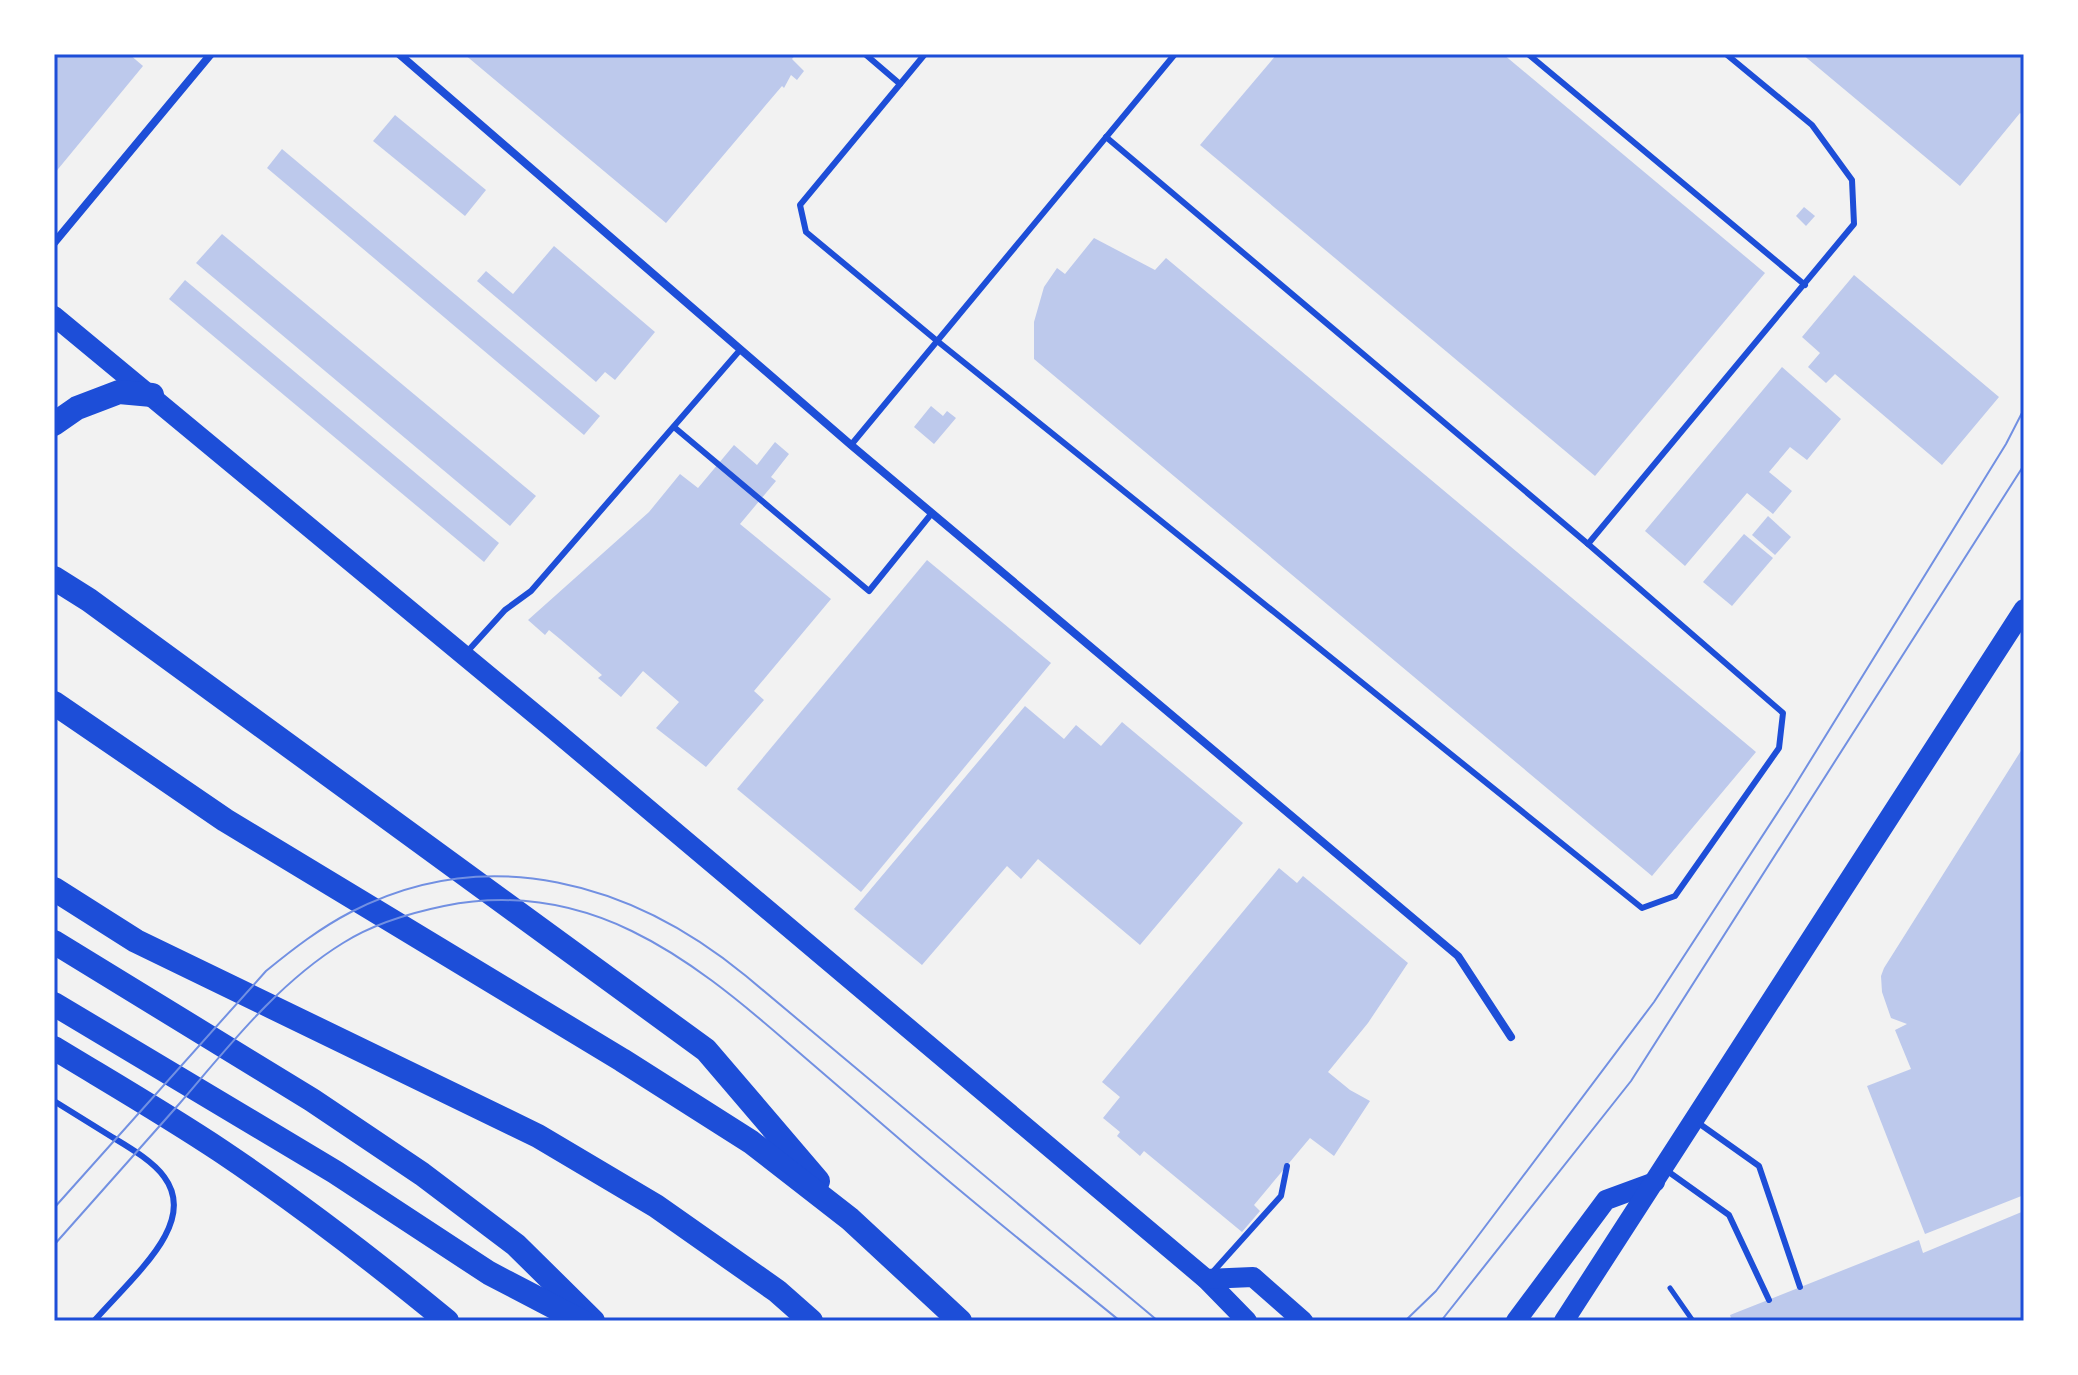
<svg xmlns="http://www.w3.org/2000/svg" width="2078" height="1375" viewBox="0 0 2078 1375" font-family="Rubik,sans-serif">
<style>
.building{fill:#bdc9ec}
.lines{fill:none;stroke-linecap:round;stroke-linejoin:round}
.path{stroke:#1d4ed8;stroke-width:5}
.service{stroke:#1d4ed8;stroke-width:6}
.minor{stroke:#1d4ed8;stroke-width:8}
.primary{stroke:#1d4ed8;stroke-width:20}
.motorway{stroke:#1d4ed8;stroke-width:24}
.tram{stroke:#7290e2;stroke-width:2}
.neatline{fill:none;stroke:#1d4ed8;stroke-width:3}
</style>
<rect width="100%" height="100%" fill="#f2f2f2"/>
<g class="building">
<path d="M54 54H129L143 66 54 174Z"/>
<path d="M464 54H796L792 59 804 71 797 80 791 75 784 88 782 86 666 223Z"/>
<path d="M1277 54H1503L1765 273 1595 476 1200 145Z"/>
<path d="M1802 54H2024V116L2020 113 1960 186Z"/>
<path d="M395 115 486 190 465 216 373 141Z"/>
<path d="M282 149 600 416 584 435 267 168Z"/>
<path d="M1804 207 1815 216 1806 226 1796 216Z"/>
<path d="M222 234 536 496 510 526 196 263Z"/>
<path d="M1094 238 1155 270 1166 258 1756 752 1652 876 1034 359V322L1044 287 1057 268 1065 274Z"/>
<path d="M554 246 655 332 615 380 605 372 596 382 477 281 486 271 513 294Z"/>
<path d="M1854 275 1999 397 1942 465 1835 374 1826 383 1808 367 1820 353 1802 337Z"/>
<path d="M185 280 499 543 484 562 169 299Z"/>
<path d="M1782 367 1841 419 1807 460 1790 447 1769 472 1792 491 1773 514 1747 493 1685 566 1645 531Z"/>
<path d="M931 406 943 416 947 411 956 418 934 444 914 427Z"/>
<path d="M775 442 789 454 771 477 776 481 740 524 831 599 754 691 764 700 706 767 656 728 679 702 643 671 621 697 598 678 602 675 560 639 549 630 545 635 528 620 649 512 680 474 698 488 734 445 757 465Z"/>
<path d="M1768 516 1791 537 1775 555 1752 535Z"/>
<path d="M1744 534 1773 558 1732 606 1703 582Z"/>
<path d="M927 560 1051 663 861 892 737 789Z"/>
<path d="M1025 706 1064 739 1076 725 1101 746 1122 722 1243 823 1140 945 1038 859 1021 879 1007 866 922 965 854 909Z"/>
<path d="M2024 746V1195L1925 1234 1867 1086 1911 1069 1895 1030 1907 1024 1891 1018 1882 992 1881 976 1884 968Z"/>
<path d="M1279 868 1297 883 1303 876 1408 963 1368 1023 1328 1072 1350 1090 1370 1101 1334 1156 1310 1138 1254 1205 1260 1211 1242 1232 1144 1151 1140 1156 1117 1136 1120 1132 1103 1118 1120 1097 1102 1082Z"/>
<path d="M2024 1211V1321H1732L1730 1315 1919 1240 1923 1253Z"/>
</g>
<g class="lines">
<path class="path" d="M1670 1288 1693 1321"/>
<g class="service">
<path d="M865 54 900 84"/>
<path d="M925 54 800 205 806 232 936 340 1642 908 1675 896 1779 748 1783 713 1588 544 1106 137"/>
<path d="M1528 54 1805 285"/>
<path d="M674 427 869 591 932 513"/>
<path d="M851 445 1175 54"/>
<path d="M1588 544 1854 224 1852 180 1812 125 1726 54"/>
<path d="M466 653 505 610 531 591 740 350"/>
<path d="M54 1101C73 1113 93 1125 112 1137 150 1160 193 1184 165 1236 151 1263 115 1297 94 1321"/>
<path d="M1697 1122 1759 1166 1800 1287"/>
<path d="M1666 1170 1729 1215 1769 1300"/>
<path d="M1211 1274 1281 1196 1287 1166"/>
</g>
<g class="minor">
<path d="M399 54 851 445 1458 956 1511 1037"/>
<path d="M54 243 211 54"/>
</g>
<g class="primary">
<path d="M54 316 553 729 1206 1279 1247 1321"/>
<path d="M1206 1279 1253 1277 1303 1321"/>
<path d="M1516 1321 1606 1200 1655 1182"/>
<path d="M1564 1321 2024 609"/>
</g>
<g class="motorway">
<path d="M54 424 77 408 119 392 152 395"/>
<path d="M54 578 89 600 706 1050 818 1181"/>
<path d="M54 703 225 820 622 1060 751 1142 850 1219 960 1321"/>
<path d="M54 889 136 941 538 1136 656 1206 777 1291 811 1321"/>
<path d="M54 942 312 1100 422 1174 516 1245 593 1321"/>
<path d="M54 1004 335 1172 489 1273 581 1321"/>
<path d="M54 1048C110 1082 167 1115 221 1151 300 1204 374 1261 447 1321"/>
</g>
<g class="tram">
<path d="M54 1208 266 971C293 949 320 928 351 912 488 841 633 883 746 976L1158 1321"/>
<path d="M54 1245C96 1198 138 1151 180 1103 229 1046 278 983 343 943 373 924 410 913 444 906 586 877 688 956 788 1043 824 1074 860 1105 896 1136 969 1200 1045 1260 1120 1321"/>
<path d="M1405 1321 1436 1291 1469 1248 1654 1002 1789 795 2006 444 2024 409"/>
<path d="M1441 1321 1631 1081 2024 465"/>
</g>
</g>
<rect width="2078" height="1375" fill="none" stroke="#ffffff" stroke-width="112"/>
<rect x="56" y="56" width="1966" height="1263" class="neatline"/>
</svg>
